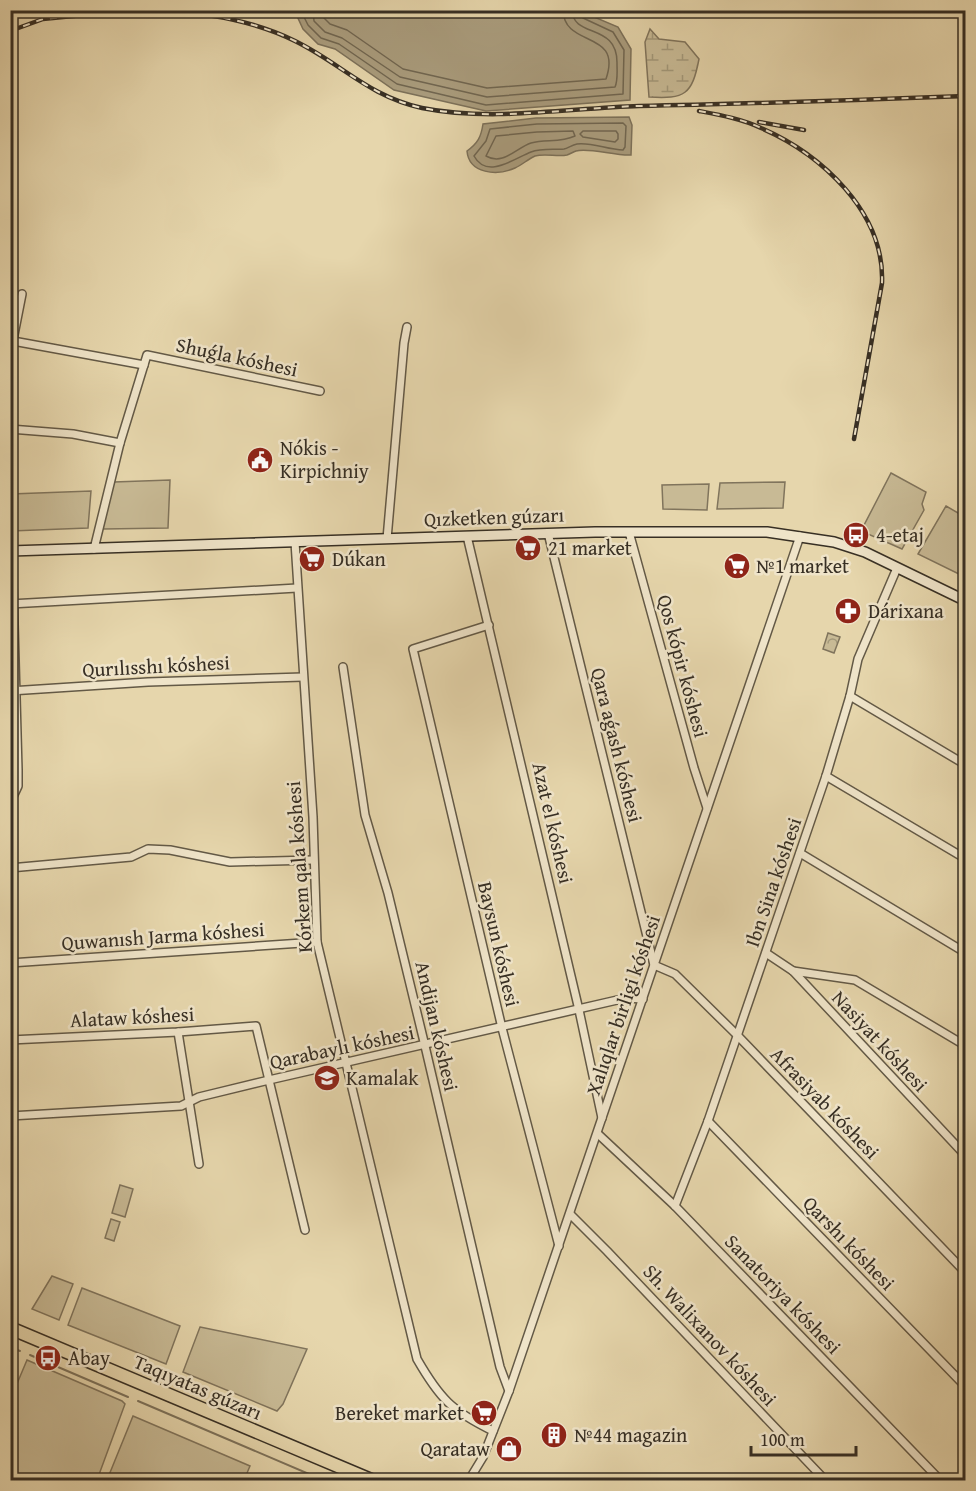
<svg xmlns="http://www.w3.org/2000/svg" width="976" height="1491" viewBox="0 0 976 1491" font-family="'Gentium Book Plus',serif">
<style>
.grass{fill:#c8ba95;stroke:#80745c;stroke-width:1.5}
.wetland{fill:url(#wetland-marsh);stroke:#80745c;stroke-width:1.5}
.park{fill:url(#park-crowns);stroke:#80745c;stroke-width:1.5}
.water{fill:#aa9d7e;stroke:#7c715a;stroke-width:1.5}
.lines{fill:none;stroke-linecap:round;stroke-linejoin:round}
.shore{stroke:#706651;stroke-width:1.5}
.stream{stroke:#7c715a;stroke-width:2}
.street-casing{stroke:#635946;stroke-width:10}
.secondary-casing{stroke:#372f24;stroke-width:12}
.highway-casing{stroke:#372f24;stroke-width:15}
.street{stroke:#efe4c9;stroke-width:7}
.secondary{stroke:#efe4c9;stroke-width:9}
.highway{stroke:#e6d6ac;stroke-width:12}
.rail-casing{stroke:#372f24;stroke-width:4.5}
.rail{stroke:#efe4c9;stroke-width:2;stroke-dasharray:7;stroke-linecap:butt}
.labels{text-anchor:middle;stroke-width:5;stroke-linejoin:round;paint-order:stroke}
.street-label{font-size:20px;fill:#372f24;stroke:#efe4c9}
.poi-label{font-size:20px;fill:#372f24;stroke:#efe4c9;text-anchor:start}
</style>
<defs>
<pattern id="wetland-marsh" width="20" height="14" patternUnits="userSpaceOnUse" patternTransform="scale(1.5)"><rect width="20" height="14" fill="#c8ba95"/><path d="M1 5h8M5 5V1M11 12h8M15 12V8" fill="none" stroke="#a39879"/></pattern>
<pattern id="park-crowns" width="20" height="18" patternUnits="userSpaceOnUse" patternTransform="scale(1.5)"><rect width="20" height="18" fill="#c8ba95"/><path d="M2 6a3 3 0 1 1 6 0M12 15a3 3 0 1 1 6 0" fill="none" stroke="#a39879"/></pattern>
</defs>
<rect width="100%" height="100%" fill="#e6d6ac"/>
<filter id="stains"><feTurbulence type="fractalNoise" baseFrequency=".00333" numOctaves="4"/><feColorMatrix values="0 0 0 0 .2 0 0 0 0 .09 0 0 0 0 .02 0 0 0 .5 -.17"/></filter>
<radialGradient id="worn" r=".72"><stop offset=".6" stop-color="#630" stop-opacity="0"/><stop offset="1" stop-color="#630" stop-opacity=".3"/></radialGradient>
<g class="grass">
<path d="M891 473 926 492 922 504 924 510 902 549 861 531Z"/>
<path d="M170 480 168 528 104 529 102 527 114 482Z"/>
<path d="M785 482 783 508 717 509 720 483Z"/>
<path d="M709 484 707 510 663 509 662 485Z"/>
<path d="M91 491 88 528 11 531V494Z"/>
<path d="M946 506 965 517V577L918 554Z"/>
<path d="M120 1185 133 1189 125 1217 112 1213Z"/>
<path d="M111 1219 120 1222 114 1241 105 1238Z"/>
<path d="M52 1276 73 1284 59 1320 32 1309Z"/>
<path d="M82 1288 180 1326 166 1364 68 1325Z"/>
<path d="M200 1327 307 1349 283 1404 277 1411 183 1372Z"/>
<path d="M27 1360 122 1401 125 1404 97 1480H35L25 1476 23 1480H11V1398Z"/>
<path d="M133 1416 250 1466 244 1480H107Z"/>
</g>
<path class="wetland" d="M650 29 659 39 685 42 699 59C692 95 685 99 649 97L645 42Z"/>
<path class="park" d="M828 633 840 637 834 653 823 649Z"/>
<g class="water">
<path d="M300 11H580L618 27 631 49 630 100 486 111 394 90 335 49 318 44 303 29 297 16Z"/>
<path d="M629 117 632 125 631 155C615 156 588 147 576 151 573 152 570 154 567 155 557 157 545 153 535 156 528 159 522 165 515 168 497 176 469 174 467 151 478 143 481 137 483 124L536 118Z"/>
</g>
<g class="lines">
<g class="shore">
<path d="M305 10 304 17 308 25 321 38 339 44 397 84 486 105 623 94 624 50 613 32 583 18 579 10"/>
<path d="M313 10 314 21 325 32 342 38 400 77 487 97 615 87C618 80 617 71 617 64 618 22 573 39 572 10"/>
<path d="M322 10V16L330 24 347 30 403 69 487 88 606 79C623 29 564 49 563 10"/>
<path d="M623 123 626 126 625 147 623 150C608 150 592 142 577 144 572 145 568 148 564 149 554 150 541 148 531 152 515 158 487 180 474 156L486 141 490 129 537 124Z"/>
<path d="M573 131 575 136C560 143 546 139 531 143 516 148 503 166 486 156L496 136 537 132Z"/>
<path d="M583 131H616L618 134V139L615 142 583 137 580 134Z"/>
</g>
<g class="stream">
<path d="M10 1347 20 1351"/>
<path d="M30 1355 128 1397"/>
<path d="M138 1401 323 1480"/>
</g>
<defs>
<g id="street">
<path d="M13 341 144 365"/>
<path d="M10 355 22 294"/>
<path d="M10 429 73 434 120 443"/>
<path d="M629 532 694 768 707 808"/>
<path d="M548 533 654 965 675 974 737 1035 966 1273"/>
<path d="M467 536 579 1010 602 1118"/>
<path d="M387 539 404 343 407 327"/>
<path d="M295 542 313 817 317 942 417 1359C440 1399 452 1411 493 1431"/>
<path d="M94 549 120 443 147 355 320 391"/>
<path d="M10 604 297 588"/>
<path d="M489 625 413 649 502 1028 559 1246"/>
<path d="M343 667 365 815 388 893 425 1046 500 1367 509 1391"/>
<path d="M10 691 148 682 303 677"/>
<path d="M850 696 966 765"/>
<path d="M826 776 966 859"/>
<path d="M10 803 18 786V770L12 551"/>
<path d="M800 853 966 953"/>
<path d="M10 868 131 857 148 849 170 850 230 862 313 860"/>
<path d="M766 953 793 971 966 1156"/>
<path d="M10 963 317 942"/>
<path d="M793 971 855 980 966 1046"/>
<path d="M178 1032 199 1164"/>
<path d="M10 1040 178 1032 256 1026 305 1230"/>
<path d="M10 1116 181 1106 199 1097 269 1080 626 998 643 999"/>
<path d="M708 1121 966 1387"/>
<path d="M598 1134 675 1206 940 1480"/>
<path d="M675 1206 708 1121 826 776 850 696 858 659 897 568"/>
<path d="M570 1214 607 1251 825 1480"/>
<path d="M469 1480 483 1457 509 1391 800 536"/>
</g>
<path id="secondary" d="M10 551 595 532H767L834 542 865 552 966 601"/>
<path id="highway" d="M10 1328 371 1480"/>
</defs>
<use href="#street" class="street-casing"/>
<use href="#secondary" class="secondary-casing"/>
<use href="#highway" class="highway-casing"/>
<use href="#street" class="street"/>
<use href="#secondary" class="secondary"/>
<use href="#highway" class="highway"/>
<defs>
<g id="rail">
<path d="M154 10C201 12 253 20 295 41 342 64 368 96 422 108 492 122 569 108 639 106 748 104 857 100 966 96"/>
<path d="M10 31 43 19 134 10"/>
<path d="M699 111C720 115 742 119 761 128 821 154 885 212 882 283L854 439"/>
<path d="M759 122 804 130"/>
</g>
</defs>
<use href="#rail" class="rail-casing"/>
<use href="#rail" class="rail"/>
</g>
<defs>
<symbol id="civic-disc" viewBox="-11 -11 22 22"><circle r="9.5" fill="#8f2418" stroke="#efe4c9"/><path d="M-.6-6.5H3V-4.5H.6V-3L4-1V1h2V6H-6V1h2V-1L-.6-3ZM-1.2 2.5V6h2.4V2.5Z" fill="#fff"/></symbol>
<symbol id="bus-disc" viewBox="-11 -11 22 22"><circle r="9.5" fill="#8f2418" stroke="#efe4c9"/><path d="M-5-6H5V4H4V6H2V4H-2V6H-4V4H-5ZM-3.5-4V0h7V-4ZM-3.5 1.2v1.5H-2V1.2ZM2 1.2v1.5H3.5V1.2Z" fill="#fff"/></symbol>
<symbol id="supermarket-disc" viewBox="-11 -11 22 22"><circle r="9.5" fill="#8f2418" stroke="#efe4c9"/><path d="M-6-5.5h2.5l.6 2H6L4.5 2H-2.5L-4.4-4H-6ZM-1.5 3.2a1.3 1.3 0 1 0 .1 0ZM3 3.2a1.3 1.3 0 1 0 .1 0Z" fill="#fff"/></symbol>
<symbol id="pharmacy-disc" viewBox="-11 -11 22 22"><circle r="9.5" fill="#8f2418" stroke="#efe4c9"/><path d="M-2-6h4v4h4v4h-4v4h-4v-4h-4v-4h4Z" fill="#fff"/></symbol>
<symbol id="school-disc" viewBox="-11 -11 22 22"><circle r="9.5" fill="#8f2418" stroke="#efe4c9"/><path d="M0-5L7-2L0 1L-7-2ZM-4 1L0 2.5L4 1V4Q0 6-4 4Z" fill="#fff"/></symbol>
<symbol id="building-disc" viewBox="-11 -11 22 22"><circle r="9.5" fill="#8f2418" stroke="#efe4c9"/><path d="M-4-6H4V6H1V3H-1V6H-4ZM-2.5-4.3h1.7v1.8h-1.7ZM.8-4.3h1.7v1.8H.8ZM-2.5-1h1.7V.8h-1.7ZM.8-1h1.7V.8H.8Z" fill="#fff"/></symbol>
<symbol id="shop-disc" viewBox="-11 -11 22 22"><circle r="9.5" fill="#8f2418" stroke="#efe4c9"/><path d="M-5-2.5h2.3a2.7 3.5 0 0 1 5.4 0H5L5.5 6h-11ZM-1.5-2.5h3a1.5 2.3 0 0 0-3 0Z" fill="#fff"/></symbol>
</defs>
<g fill-rule="evenodd">
<use href="#civic-disc" x="245" y="445" width="30" height="30"/>
<use href="#bus-disc" x="841" y="520" width="30" height="30"/>
<use href="#supermarket-disc" x="513" y="533" width="30" height="30"/>
<use href="#supermarket-disc" x="297" y="544" width="30" height="30"/>
<use href="#supermarket-disc" x="722" y="551" width="30" height="30"/>
<use href="#pharmacy-disc" x="833" y="596" width="30" height="30"/>
<use href="#school-disc" x="312" y="1063" width="30" height="30"/>
<use href="#bus-disc" x="33" y="1343" width="30" height="30"/>
<use href="#supermarket-disc" x="469" y="1398" width="30" height="30"/>
<use href="#building-disc" x="539" y="1420" width="30" height="30"/>
<use href="#shop-disc" x="494" y="1434" width="30" height="30"/>
</g>
<g class="labels">
<g class="street-label">
<text transform="translate(237 357) rotate(12)" y="7">Shuǵla kóshesi</text>
<text transform="translate(494 517) rotate(-2)" y="7">Qızketken gúzarı</text>
<text transform="translate(156 666) rotate(-3)" y="7">Qurılısshı kóshesi</text>
<text transform="translate(683 666) rotate(75)" y="7">Qos kópir kóshesi</text>
<text transform="translate(617 745) rotate(76)" y="7">Qara aǵash kóshesi</text>
<text transform="translate(553 823) rotate(77)" y="7">Azat el kóshesi</text>
<text transform="translate(299 867) rotate(-94)" y="7">Kórkem qala kóshesi</text>
<text transform="translate(773 882) rotate(-71)" y="7">Ibn Sina kóshesi</text>
<text transform="translate(163 936) rotate(-4)" y="7">Quwanısh Jarma kóshesi</text>
<text transform="translate(499 944) rotate(77)" y="7">Baysun kóshesi</text>
<text transform="translate(623 1005) rotate(-71)" y="7">Xalıqlar birligi kóshesi</text>
<text transform="translate(132 1017) rotate(-3)" y="7">Alataw kóshesi</text>
<text transform="translate(437 1026) rotate(77)" y="7">Andijan kóshesi</text>
<text transform="translate(880 1041) rotate(47)" y="7">Nasiyat kóshesi</text>
<text transform="translate(342 1047) rotate(-12)" y="7">Qarabaylı kóshesi</text>
<text transform="translate(825 1103) rotate(46)" y="7">Afrasiyab kóshesi</text>
<text transform="translate(849 1243) rotate(46)" y="7">Qarshı kóshesi</text>
<text transform="translate(783 1294) rotate(46)" y="7">Sanatoriya kóshesi</text>
<text transform="translate(710 1335) rotate(47)" y="7">Sh. Walixanov kóshesi</text>
<text transform="translate(198 1387) rotate(23)" y="7">Taqıyatas gúzarı</text>
</g>
<g class="poi-label">
<text x="280" y="455">Nókis -<tspan x="280" dy="23">Kirpichniy</tspan></text>
<text x="876" y="542">4-etaj</text>
<text x="548" y="555">21 market</text>
<text x="332" y="566">Dúkan</text>
<text x="756" y="573">№1 market</text>
<text x="868" y="618">Dárixana</text>
<text x="346" y="1085">Kamalak</text>
<text x="68" y="1365">Abay</text>
<text x="464" y="1420" text-anchor="end">Bereket market</text>
<text x="574" y="1442">№44 magazin</text>
<text x="490" y="1456" text-anchor="end">Qarataw</text>
</g>
</g>
<rect width="976" height="1491" fill="none" stroke="#e6d6ac" stroke-width="36"/>
<rect x="12" y="12" width="952" height="1467" fill="none" stroke="#372f24" stroke-width="3"/>
<rect x="18" y="18" width="940" height="1455" fill="none" stroke="#372f24" stroke-width="1.5"/>
<path d="M751 1446v9h105v-9" fill="none" stroke="#372f24" stroke-width="3"/>
<text x="760" y="1446" font-size="18" fill="#372f24" stroke="#efe4c9" stroke-width="4.5" paint-order="stroke">100 m</text>
<rect width="100%" height="100%" filter="url(#stains)"/>
<rect width="100%" height="100%" fill="url(#worn)"/>
</svg>
